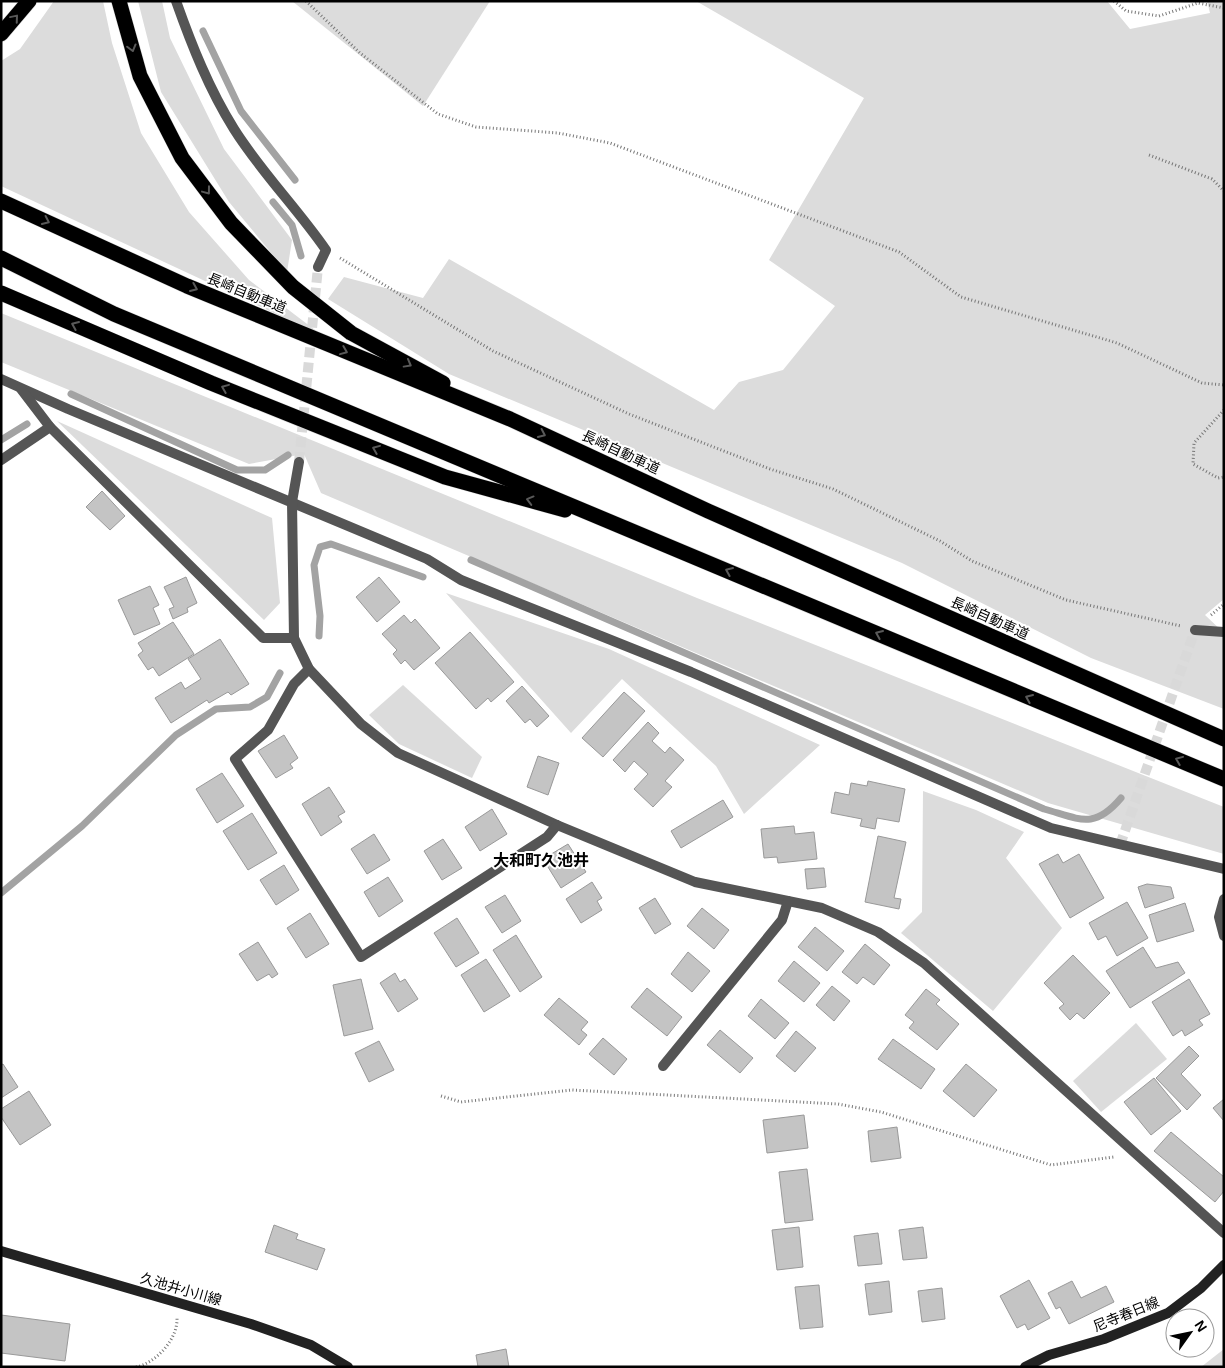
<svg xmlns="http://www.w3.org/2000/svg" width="1225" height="1368" viewBox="0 0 1225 1368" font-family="Helvetica,'Noto Sans JP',sans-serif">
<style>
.green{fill:#dcdcdc}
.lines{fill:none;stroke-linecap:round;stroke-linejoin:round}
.stream{stroke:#a3a3a3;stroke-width:7}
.building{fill:#c4c4c4;stroke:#999}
.street-tunnel{stroke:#d9d9d9;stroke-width:10;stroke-dasharray:10 5;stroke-linecap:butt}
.highway-casing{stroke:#dbdbdb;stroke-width:16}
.path{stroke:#777;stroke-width:3;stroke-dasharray:1 2.5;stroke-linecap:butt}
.street{stroke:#555;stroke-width:10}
.secondary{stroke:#222;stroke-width:10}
.highway{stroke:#000;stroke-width:15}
.oneway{stroke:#595959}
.labels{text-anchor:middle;stroke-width:4;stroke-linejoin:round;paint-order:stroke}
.street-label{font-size:14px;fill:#000;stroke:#fff}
.quarter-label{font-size:16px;font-weight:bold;fill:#000;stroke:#fff}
</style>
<rect width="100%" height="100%" fill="#fff"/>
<g class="green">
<path d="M54 1H103L112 43 141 133 189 212 249 280 323 336 1 186V61L20 49Z"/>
<path d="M138 1H162L170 38 224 149 292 240 287 272 229 202 161 92Z"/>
<path d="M292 1H490L423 106Z"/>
<path d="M696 1H1107L1130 29 1210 13 1207 1H1224V599L1205 615 1224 633V709L1091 658 902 563 449 374 328 299 344 277 423 298 449 259 714 410 739 382 783 370 835 306 769 260 864 98Z"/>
<path d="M1 313 697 598 1224 807V854L1048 803 321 493 304 454 249 464 1 362Z"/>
<path d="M57 421 272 518 280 603 264 620Z"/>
<path d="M446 593 609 649 820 745 744 814 716 766 622 679 571 733Z"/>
<path d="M403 685 482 757 472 778 399 744 369 715Z"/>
<path d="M923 791 976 810 1024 832 1006 858 1062 928 993 1011 901 933 922 912Z"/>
<path d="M1136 1023 1167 1059 1101 1112 1073 1081Z"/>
<path d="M1224 1349V1367H1201Z"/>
</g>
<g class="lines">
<g class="stream">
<path d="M203 31 241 111 295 180"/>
<path d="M273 202 292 225 301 256"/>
<path d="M71 394 237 470H265L288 455"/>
<path d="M1 440 27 424"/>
<path d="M471 560 1044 809C1080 819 1094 830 1121 798"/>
<path d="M319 636 320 616 314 565 320 547 331 544 423 577"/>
<path d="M1 893 82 826 176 735 216 709 250 707 267 697 280 673"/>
</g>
</g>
<g class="building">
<path d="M102 491 125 516 110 530 86 507Z"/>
<path d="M186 577 197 603 187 608 188 612 173 619 169 609 174 607 164 587Z"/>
<path d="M379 577 400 602 377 622 356 597Z"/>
<path d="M150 586 159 605 153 608 160 624 134 635 118 600Z"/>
<path d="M404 615 411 623 415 619 440 648 414 670 405 660 401 664 393 654 397 650 382 634Z"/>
<path d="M173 622 194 654 159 676 153 667 148 670 138 655 143 651 138 643Z"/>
<path d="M470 632 514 682 491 702 488 698 476 709 435 663Z"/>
<path d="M220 639 249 684 231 695 228 692 209 703 207 700 171 723 155 698 181 682 185 689 201 679 188 659Z"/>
<path d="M522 686 549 716 537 727 530 719 525 723 506 701Z"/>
<path d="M624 692 645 711 603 757 582 738Z"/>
<path d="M648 722 659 733 652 741 665 753 670 747 684 760 665 781 672 787 653 807 634 789 648 774 634 761 625 772 613 760Z"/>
<path d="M284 735 298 758 290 764 293 768 276 778 258 751Z"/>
<path d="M538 756 559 763 548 795 527 787Z"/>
<path d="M222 773 244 806 217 823 196 789Z"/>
<path d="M868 781 905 789 899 822 877 818 875 829 860 826 862 819 831 813 835 792 849 795 851 783 867 786Z"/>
<path d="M329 787 345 812 338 816 342 822 321 836 302 804Z"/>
<path d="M723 800 733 817 681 848 671 831Z"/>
<path d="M492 809 507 834 480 851 465 827Z"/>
<path d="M252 813 277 853 248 870 223 831Z"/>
<path d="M794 826 795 834 814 832 817 859 778 863 777 857 764 858 761 829Z"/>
<path d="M374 834 390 860 367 874 351 849Z"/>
<path d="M878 836 906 842 894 898 901 899 899 909 865 902Z"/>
<path d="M443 839 462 868 442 880 424 851Z"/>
<path d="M568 844 586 872 561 888 543 859Z"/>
<path d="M1058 854 1063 863 1079 854 1104 898 1070 918 1039 864Z"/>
<path d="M284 865 299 890 276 905 260 880Z"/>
<path d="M824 868 826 887 807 889 805 869Z"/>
<path d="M388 877 403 901 379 917 364 892Z"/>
<path d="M592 882 602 898 597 901 602 910 581 923 566 899Z"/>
<path d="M1147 884 1171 887 1174 898 1145 908 1138 887Z"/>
<path d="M505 895 521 921 502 933 485 907Z"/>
<path d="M655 898 671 924 655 934 639 908Z"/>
<path d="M1127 902 1148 938 1117 956 1106 936 1098 940 1089 923Z"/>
<path d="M1185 903 1194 931 1157 942 1149 915Z"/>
<path d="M702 908 729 930 714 949 687 926Z"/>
<path d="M310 913 329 944 306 958 287 928Z"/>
<path d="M457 918 479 953 456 967 434 933Z"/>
<path d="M815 927 844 951 827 971 798 947Z"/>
<path d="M516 935 542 977 520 992 493 950Z"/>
<path d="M258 942 278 974 272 978 269 974 257 981 239 954Z"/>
<path d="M865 944 890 965 874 985 863 977 857 984 842 972Z"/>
<path d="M1143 947 1156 968 1178 962 1185 973 1130 1008 1106 971Z"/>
<path d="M688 952 710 971 692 992 671 974Z"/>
<path d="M1073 955 1110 993 1084 1019 1077 1013 1070 1020 1059 1008 1064 1004 1044 983Z"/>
<path d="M486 959 510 996 484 1012 461 975Z"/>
<path d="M794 961 820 983 804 1002 778 981Z"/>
<path d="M395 973 400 982 405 979 418 999 398 1012 380 983Z"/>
<path d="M361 979 373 1029 344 1036 333 985Z"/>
<path d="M1189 979 1210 1014 1199 1020 1203 1025 1185 1036 1182 1030 1173 1036 1152 1002Z"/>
<path d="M832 986 850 1001 834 1021 816 1005Z"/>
<path d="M647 988 682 1017 667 1036 631 1007Z"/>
<path d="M926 989 940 1000 936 1004 959 1024 937 1050 909 1028 914 1022 905 1015Z"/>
<path d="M559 998 588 1022 581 1030 587 1035 579 1045 544 1015Z"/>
<path d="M761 999 789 1023 775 1039 748 1016Z"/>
<path d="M720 1030 753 1058 740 1073 707 1045Z"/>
<path d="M796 1031 816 1048 795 1072 776 1056Z"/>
<path d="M603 1038 627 1059 614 1075 589 1054Z"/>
<path d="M893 1039 935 1069 921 1089 878 1059Z"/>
<path d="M379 1041 394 1070 369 1082 355 1053Z"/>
<path d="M1189 1046 1199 1056 1181 1074 1201 1095 1187 1110 1156 1078Z"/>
<path d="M3 1064 18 1087 1 1098V1065Z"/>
<path d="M966 1064 997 1090 974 1117 943 1091Z"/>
<path d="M1154 1078 1181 1111 1151 1135 1124 1102Z"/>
<path d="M29 1091 51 1125 20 1145 1 1117V1109Z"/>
<path d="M1224 1099V1121L1213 1108Z"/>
<path d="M804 1115 808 1148 767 1153 763 1120Z"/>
<path d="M897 1127 901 1158 871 1162 868 1131Z"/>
<path d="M1171 1132 1224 1177V1191L1215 1202 1154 1151Z"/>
<path d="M807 1169 813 1220 785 1223 779 1172Z"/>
<path d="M274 1225 298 1234 296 1239 325 1249 317 1270 265 1252Z"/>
<path d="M799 1227 803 1267 777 1270 772 1230Z"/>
<path d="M923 1227 927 1258 903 1260 899 1230Z"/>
<path d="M878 1233 882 1264 858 1266 854 1236Z"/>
<path d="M1029 1280 1050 1318 1028 1330 1025 1324 1017 1328 1000 1296Z"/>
<path d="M889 1281 892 1312 869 1315 865 1284Z"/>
<path d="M1072 1281 1081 1298 1106 1286 1114 1302 1069 1324 1060 1307 1056 1309 1048 1293Z"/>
<path d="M819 1285 823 1327 800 1329 795 1287Z"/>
<path d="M942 1288 945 1319 922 1322 918 1291Z"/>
<path d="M1 1315 70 1324 65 1361 1 1353Z"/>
<path d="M506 1349 509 1367H478L476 1355Z"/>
</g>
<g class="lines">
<g class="street-tunnel">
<path d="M299 462 318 267"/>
<path d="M1120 845 1195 630"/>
</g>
<defs>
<g id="highway">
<path d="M119 1 140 76 182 158 231 223 293 287 351 333 443 383"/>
<path d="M1 34 29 1"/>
<path d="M1 201 187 286 510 419 708 511 1224 739"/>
<path d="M1 258 114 314 1224 779"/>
<path d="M1 293 211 383 445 477 565 510"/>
</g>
</defs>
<use href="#highway" class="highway-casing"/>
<g class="path">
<path d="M306 1 360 53 438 114 476 127 558 133 610 143 899 252 961 297 1117 343 1202 383 1224 385"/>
<path d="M1114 1 1126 11 1159 16 1198 3 1224 8"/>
<path d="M1149 155 1212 179 1224 191"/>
<path d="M340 258 493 351 629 414 770 469 833 489 940 541 972 561 1066 600 1181 626"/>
<path d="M1224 410 1194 443 1193 464 1218 478 1224 477"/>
<path d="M1211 615 1224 604"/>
<path d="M441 1096 461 1102 572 1090 838 1104 881 1112 1051 1165 1114 1157"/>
<path d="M136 1367C156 1363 178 1339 177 1318"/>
</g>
<g class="street">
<path d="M176 1C192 46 209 89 234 129 261 172 297 208 326 250L318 267"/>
<path d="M1 379 68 409 427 559 461 580 691 672 1051 828 1224 869"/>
<path d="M21 389 50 427 263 638H294"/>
<path d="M1 460 50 427"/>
<path d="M299 462 292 502 294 638 309 669 361 724 398 753 557 825 695 882 822 908 878 932 924 963 1224 1233"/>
<path d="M1195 630 1224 632"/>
<path d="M309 669 294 684 268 730 235 759 361 957 547 837 557 825"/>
<path d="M1224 899 1219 917 1224 936"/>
<path d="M663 1066 782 920 788 901"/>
</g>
<g class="secondary">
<path d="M1 1251 251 1324 311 1345 348 1367"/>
<path d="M1025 1367 1049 1355 1104 1339 1168 1313 1201 1288 1224 1265"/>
</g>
<use href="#highway" class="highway"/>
</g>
<defs><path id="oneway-chevron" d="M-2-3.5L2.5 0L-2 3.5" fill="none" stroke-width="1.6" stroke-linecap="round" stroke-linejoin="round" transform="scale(1.25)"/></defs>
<g class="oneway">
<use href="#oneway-chevron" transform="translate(15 18) rotate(-50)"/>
<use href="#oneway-chevron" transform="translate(132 48) rotate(75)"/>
<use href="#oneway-chevron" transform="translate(207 191) rotate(53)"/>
<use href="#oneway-chevron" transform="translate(46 221) rotate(25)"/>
<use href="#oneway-chevron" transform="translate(194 288) rotate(23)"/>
<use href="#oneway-chevron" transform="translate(75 325) rotate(-157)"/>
<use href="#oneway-chevron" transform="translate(344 351) rotate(22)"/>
<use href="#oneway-chevron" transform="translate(408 364) rotate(29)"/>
<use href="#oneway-chevron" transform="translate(225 388) rotate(-158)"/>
<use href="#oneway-chevron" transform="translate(542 434) rotate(25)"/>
<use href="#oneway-chevron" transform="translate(376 449) rotate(-158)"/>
<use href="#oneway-chevron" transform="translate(530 500) rotate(-165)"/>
<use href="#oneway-chevron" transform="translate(729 571) rotate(-157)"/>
<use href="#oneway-chevron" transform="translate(879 634) rotate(-157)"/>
<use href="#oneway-chevron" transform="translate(1029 698) rotate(-157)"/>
<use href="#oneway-chevron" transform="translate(1179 760) rotate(-158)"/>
</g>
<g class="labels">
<g class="street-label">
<text transform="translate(247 293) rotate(22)" y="5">長崎自動車道</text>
<text transform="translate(621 452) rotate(25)" y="5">長崎自動車道</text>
<text transform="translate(990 618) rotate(24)" y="5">長崎自動車道</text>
<text transform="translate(181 1289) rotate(16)" y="5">久池井小川線</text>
<text transform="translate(1126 1314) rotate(-22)" y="5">尼寺春日線</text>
</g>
<g class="quarter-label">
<text x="541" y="866">大和町久池井</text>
</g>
</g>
<rect width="1225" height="1368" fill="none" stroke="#000000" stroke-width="5"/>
<g transform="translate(1190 1333) rotate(57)"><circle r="24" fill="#ffffff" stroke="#999999"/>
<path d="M0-4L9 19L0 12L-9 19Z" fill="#000000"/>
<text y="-8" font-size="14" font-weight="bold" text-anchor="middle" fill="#000000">N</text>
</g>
</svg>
